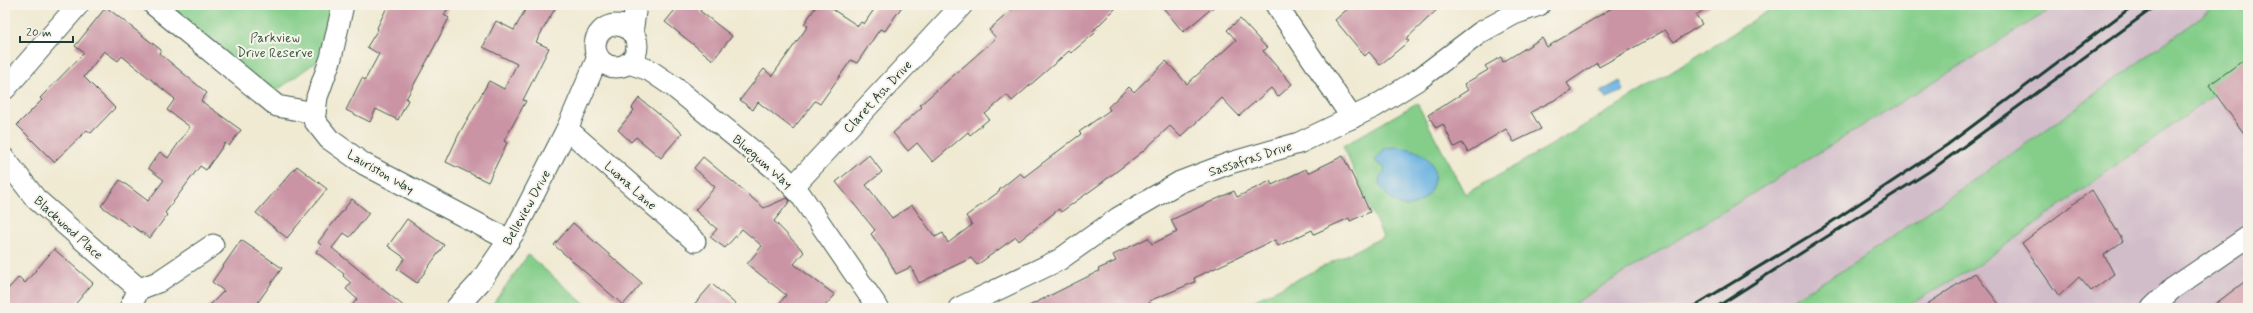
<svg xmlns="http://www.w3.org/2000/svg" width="2253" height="313" viewBox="0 0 2253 313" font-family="Mynerve,sans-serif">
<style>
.industrial{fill:#d1bdc9}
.green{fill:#84ce8a;stroke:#52865f}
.water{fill:#6ab2e1;stroke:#44788a}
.building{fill:#ca94a5}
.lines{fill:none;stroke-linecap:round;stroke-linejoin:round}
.street-casing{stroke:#3e574c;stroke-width:23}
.street{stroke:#fff;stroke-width:21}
.rail{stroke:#1f3d34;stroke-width:3}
.labels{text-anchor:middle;stroke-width:4;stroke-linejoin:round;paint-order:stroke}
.park-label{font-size:13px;fill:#335a45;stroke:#f7f3e8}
.street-label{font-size:13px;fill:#1f3d34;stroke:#f7f3e8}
</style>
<rect width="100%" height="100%" fill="#f7f3e8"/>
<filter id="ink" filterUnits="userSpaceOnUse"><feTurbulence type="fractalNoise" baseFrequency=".025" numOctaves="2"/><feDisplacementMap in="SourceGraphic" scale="8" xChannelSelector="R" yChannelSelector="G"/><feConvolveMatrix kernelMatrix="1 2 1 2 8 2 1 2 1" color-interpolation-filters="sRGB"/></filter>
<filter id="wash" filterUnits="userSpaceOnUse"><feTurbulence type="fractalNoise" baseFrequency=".012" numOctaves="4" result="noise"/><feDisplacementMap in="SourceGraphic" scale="16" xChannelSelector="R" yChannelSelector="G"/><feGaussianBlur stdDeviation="0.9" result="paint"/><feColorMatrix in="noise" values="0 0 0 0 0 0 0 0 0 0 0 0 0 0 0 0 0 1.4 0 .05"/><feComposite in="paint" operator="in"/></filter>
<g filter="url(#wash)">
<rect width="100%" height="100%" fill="#f0ead3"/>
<g class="industrial">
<path d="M2058 5H2217L2040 134 1847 268 1777 308H1567Z"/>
<path d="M2248 70V308H1904L1981 263Z"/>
</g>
<g class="green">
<path d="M161 5H339L320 59 273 93Z"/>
<path d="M1777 5H2058L1567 308H1239L1383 237 1343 146 1417 103 1465 194C1572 135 1675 71 1777 5Z"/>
<path d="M2217 5H2248V70L1981 263 1904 308H1777L1847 268 2040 134Z"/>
<path d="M528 255 589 308H496L492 305Z"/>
</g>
<g class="water">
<path d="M1620 81 1623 88V91L1607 98 1600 92Z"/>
<path d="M1394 147C1463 150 1429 219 1398 204 1390 200 1384 191 1379 184L1380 176 1384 172 1385 168 1375 161 1385 148Z"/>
</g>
<g id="blocks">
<g class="building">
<path d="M388 5H450L444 15 449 18 428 59 406 99 408 100 398 120 376 109 370 122 346 110 362 78 365 80 379 54 367 47 378 29 377 28Z"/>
<path d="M528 5H557L536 42 549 48 523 100 526 101 504 141 507 143 488 182 446 162 459 134 489 81 504 89 517 64 483 47 496 21 514 30Z"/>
<path d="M679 5H705L700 11 732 36 713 60 665 22Z"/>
<path d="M817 5H826L858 26 861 22 864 24 877 5H903L885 31 880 29 857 63 851 60 820 104 815 101 793 129 758 102 753 110 740 100 764 69 772 76 808 26 804 24Z"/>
<path d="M1017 5H1119L1093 31 1095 33 1071 53 1069 51 1012 101 1007 95 985 114 989 119 970 135 968 132 933 162 917 143 908 151 893 133 922 107 920 105 996 38 989 30Z"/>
<path d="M1161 5H1216L1183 32Z"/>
<path d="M1352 5H1442L1406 39 1409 41 1380 65 1369 52 1365 56 1335 20Z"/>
<path d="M1617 5H1711L1696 15 1702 24 1674 42 1665 30 1599 67 1597 63 1567 83 1572 91 1531 112 1541 129 1514 142 1506 129 1468 152 1462 143 1454 147 1443 124 1436 128 1428 115 1468 90 1464 84 1488 70 1485 66 1501 57 1503 62 1542 38 1547 47Z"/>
<path d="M106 7 161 50 159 53 207 93 201 101 241 130 229 146 225 143 206 170 200 166 165 213 167 215 150 238 132 226 131 227 101 206 120 180 148 201 164 180 148 168 160 152 168 158 190 127 167 110 175 99 122 56 118 61 104 51 84 77 115 108 91 133 87 130 54 162 17 125 42 100 40 98 84 53 75 46Z"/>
<path d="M1240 19 1267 48 1263 51 1292 84 1278 97 1271 88 1239 116 1222 98 1181 137 1170 126 1142 152 1100 184 1061 212 1059 209 1019 241 1016 237 977 265 971 258 919 283 911 267 896 274 888 258 871 234 875 230 836 182 869 155 882 172 866 185 892 218 912 205 935 237 943 233 948 243 972 225 966 216 1000 191 999 190 1020 173 1024 177 1081 134 1079 132 1110 110 1108 107 1129 87 1134 92 1166 61 1187 84 1236 40 1227 30Z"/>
<path d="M2248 57V139L2209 85Z"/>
<path d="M639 98 682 133 661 158 636 137 631 142 618 130 634 110 632 108Z"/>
<path d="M1343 156 1370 212 1350 221 1349 218 1314 234 1312 230 1278 246 1275 240 1194 278 1195 282 1149 301 1152 308H1025L1099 271 1098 269 1116 261 1113 255 1148 238 1152 244 1177 232 1171 220 1234 191 1237 197 1270 181 1272 185 1306 169 1308 173Z"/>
<path d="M703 157 764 208 787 198 790 201 774 221 804 252 794 264 835 295 823 308H776L786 295 747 264 762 246 742 229 725 248 710 237 717 229 695 210 715 187 694 168Z"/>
<path d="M297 166 327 189 287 238 256 213Z"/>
<path d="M2092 190 2123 241 2104 255 2114 274 2091 291 2079 277 2059 296 2022 243Z"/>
<path d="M352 199 369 213 350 237 344 233 332 248 406 308H350L357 299 346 289 351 283 343 276 344 274 316 252 321 245 318 242Z"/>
<path d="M407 219 444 245 417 283 397 269 405 258 388 246Z"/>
<path d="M573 223 642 283 623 305 554 245Z"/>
<path d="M241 240 282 268 254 308H207L224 291 212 282Z"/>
<path d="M54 249 93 283 72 308H5V292L19 277 25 283Z"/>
<path d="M1975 273 2002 308H1921Z"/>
<path d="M2248 279V308H2210Z"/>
<path d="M712 284 740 308H691Z"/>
</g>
</g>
</g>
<g filter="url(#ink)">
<use href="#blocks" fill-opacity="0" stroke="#3e574c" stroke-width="1"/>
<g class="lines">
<defs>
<g id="street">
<path d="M154 5 277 106 315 113"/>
<path d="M343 5 331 58 317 97 314 120 329 139 364 164 509 240"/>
<path d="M1276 5 1352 118"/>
<circle cx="616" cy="46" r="21"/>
<path d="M632 33 636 5"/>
<path d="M629 63 649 70 674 87 780 173 800 194 878 308"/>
<path d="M5 89 78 5"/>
<path d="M567 129 695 241"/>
<path d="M5 159 36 199 139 289"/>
<path d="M793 187 962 5"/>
<path d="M130 308 139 289 158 282 213 245"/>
<path d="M456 308 480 282 515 231 567 129 598 57"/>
<path d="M959 308 1059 260 1118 218 1180 182 1230 163 1299 143 1374 107 1419 79 1481 32 1514 14 1539 5"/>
<path d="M2152 308 2172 289 2248 237"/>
</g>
</defs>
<use href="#street" class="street-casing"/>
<use href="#street" class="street"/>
<g class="rail">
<path d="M1691 308 1821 229 1947 145 2134 5"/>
<path d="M1715 308 1930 171 2157 5"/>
</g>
</g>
</g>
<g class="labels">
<g class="park-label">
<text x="275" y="42">Parkview<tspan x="275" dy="15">Drive Reserve</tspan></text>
</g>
<g class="street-label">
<text transform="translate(877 96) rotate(-47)" y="5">Claret Ash Drive</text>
<text transform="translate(1250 158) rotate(-18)" y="5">Sassafras Drive</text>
<text transform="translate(763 161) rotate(41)" y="5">Bluegum Way</text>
<text transform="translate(381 171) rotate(30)" y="5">Lauriston Way</text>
<text transform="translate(631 185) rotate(42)" y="5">Luana Lane</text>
<text transform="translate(526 207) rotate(-61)" y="5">Belleview Drive</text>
<text transform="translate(69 227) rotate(42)" y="5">Blackwood Place</text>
</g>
</g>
<rect width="2253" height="313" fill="none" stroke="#f7f3e8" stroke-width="20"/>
<path d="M20 36v6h53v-6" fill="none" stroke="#1f3d34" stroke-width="2"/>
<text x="26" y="36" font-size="12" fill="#1f3d34" stroke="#f7f3e8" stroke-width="3" paint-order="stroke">20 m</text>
</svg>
